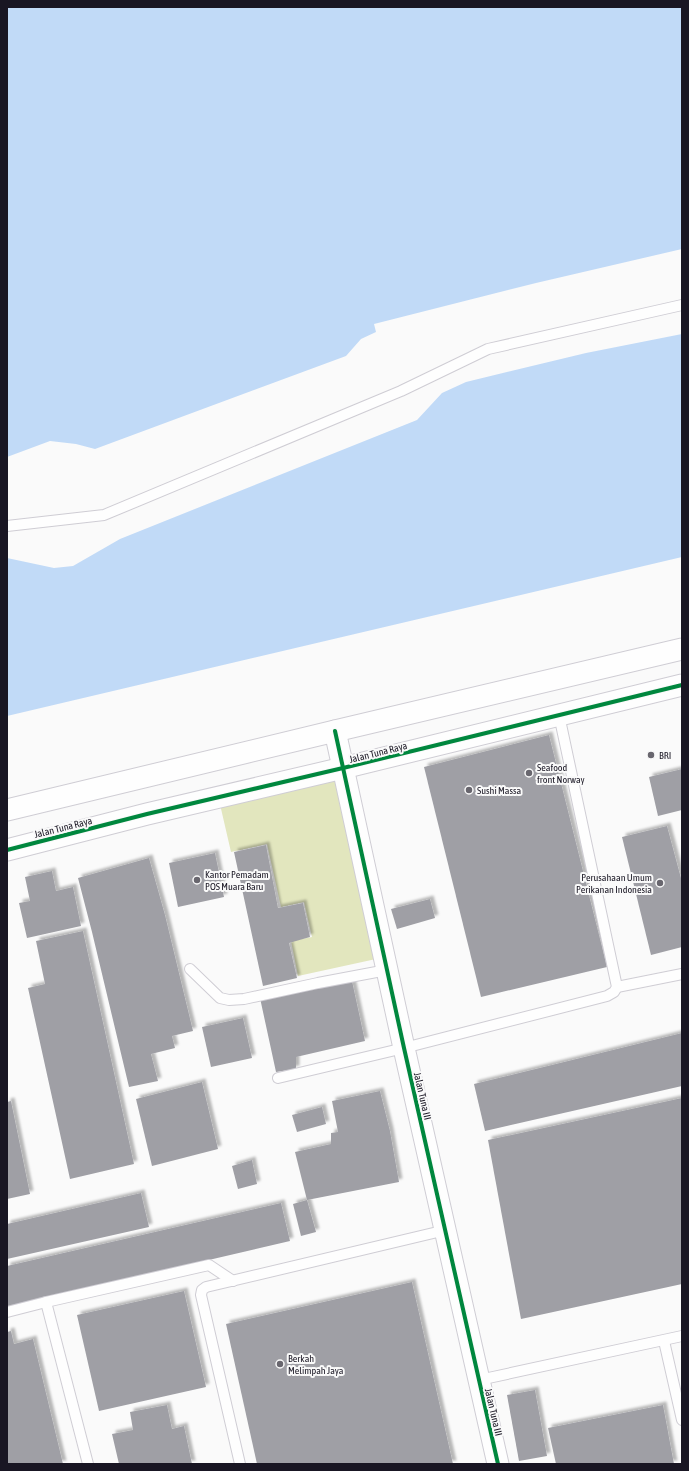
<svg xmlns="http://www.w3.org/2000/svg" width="689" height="1471" viewBox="0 0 689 1471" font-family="'Asap Condensed',sans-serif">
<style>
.green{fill:#e2e6be}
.water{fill:#c1daf7}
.building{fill:#9f9fa5;filter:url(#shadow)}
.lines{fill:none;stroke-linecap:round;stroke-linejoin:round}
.service-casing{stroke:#cfcdd4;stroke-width:12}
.minor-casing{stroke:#cfcdd4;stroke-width:23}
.service{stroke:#fefefe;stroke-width:10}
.minor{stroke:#fefefe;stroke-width:21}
.cycleway-casing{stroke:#fafafa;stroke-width:6}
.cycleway{stroke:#00873e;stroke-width:4}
.poi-dot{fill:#68666e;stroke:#fafafa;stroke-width:1.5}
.labels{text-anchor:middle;stroke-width:4;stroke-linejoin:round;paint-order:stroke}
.street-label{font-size:10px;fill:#191623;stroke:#fafafa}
.poi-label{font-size:10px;fill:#191623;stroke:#fafafa;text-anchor:start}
</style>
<defs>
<filter id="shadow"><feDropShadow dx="3.5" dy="-3.5" stdDeviation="1" flood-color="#0004"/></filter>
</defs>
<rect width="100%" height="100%" fill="#fafafa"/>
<path class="green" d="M335 775 376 959 298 976 291 941 312 937 304 902 281 907 267 844 231 852 219 800Z"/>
<g class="water">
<path d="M7 7H682V249L536 283 374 324 376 332 361 339 346 356 95 449 76 444 50 441 7 457Z"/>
<path d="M682 334V557L7 716V558L54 568 73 566 120 539 417 420 442 393 466 382 586 353Z"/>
</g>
<g class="building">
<path d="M549 735 607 967 481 997 424 767Z"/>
<path d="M682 769V810L658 816 649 777Z"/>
<path d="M667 826 682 882V947L651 955 622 837Z"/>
<path d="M266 845 278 908 303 903 310 937 289 943 297 978 263 986 234 852Z"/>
<path d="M215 853 224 897 178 907 169 863Z"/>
<path d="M149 858 165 915 193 1031 172 1036 175 1048 151 1054 158 1081 129 1087 92 932 78 878Z"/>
<path d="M52 871 56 891 73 887 81 926 27 938 19 903 30 901 25 877Z"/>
<path d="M430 899 435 918 397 929 391 909Z"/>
<path d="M83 931 134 1164 70 1179 28 988 45 984 36 941Z"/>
<path d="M352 981 365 1041 296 1057V1069L276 1072 260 998Z"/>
<path d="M243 1018 252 1058 211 1067 202 1027Z"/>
<path d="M682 1033V1086L485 1131 474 1084Z"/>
<path d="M202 1082 218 1149 152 1166 136 1099Z"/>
<path d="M380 1091 390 1131 399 1182 307 1200 295 1152 331 1144V1133L338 1132 332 1101Z"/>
<path d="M682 1098V1284L521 1319 488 1140Z"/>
<path d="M11 1101 30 1194 7 1199V1102Z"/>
<path d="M322 1107 326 1124 297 1132 292 1115Z"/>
<path d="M252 1160 257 1184 238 1189 232 1166Z"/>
<path d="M141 1193 149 1227 7 1259V1224Z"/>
<path d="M307 1200 316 1232 301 1236 293 1204Z"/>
<path d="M281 1203 290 1241 7 1307V1266Z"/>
<path d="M412 1282 453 1464H257L226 1324Z"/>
<path d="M184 1291 206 1387 99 1411 77 1315Z"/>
<path d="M11 1331 14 1344 33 1339 63 1464H7V1332Z"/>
<path d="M535 1390 547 1456 519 1461 507 1395Z"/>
<path d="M167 1405 172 1429 184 1426 192 1464H119L112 1434 133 1430 130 1412Z"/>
<path d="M663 1405 674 1464H556L548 1428Z"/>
</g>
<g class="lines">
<defs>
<g id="service">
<path d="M7 526 104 515 401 391 488 349 682 305"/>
<path d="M190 969 220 998 229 1000 244 999 318 983 387 970"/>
<path d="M617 987 682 974"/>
<path d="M278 1078 404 1048 607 996 614 992 617 987 559 715"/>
<path d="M46 1302 88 1464"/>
<path d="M7 1312 46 1302 209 1265 233 1281"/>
<path d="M664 1341 682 1420"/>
<path d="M479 1380 682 1336"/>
<path d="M240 1464 201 1295 202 1290 206 1287 446 1230"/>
</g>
<g id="minor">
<path d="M335 731 404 1048 498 1464"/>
<path d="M7 810 335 731 682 649"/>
<path d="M7 850 147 814 343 768 682 685"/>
</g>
</defs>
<use href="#service" class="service-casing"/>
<use href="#minor" class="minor-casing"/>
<use href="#service" class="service"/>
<use href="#minor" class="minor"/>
<defs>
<g id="cycleway">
<path d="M335 731 404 1048 498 1464"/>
<path d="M7 850 147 814 343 768 682 685"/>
</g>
</defs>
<use href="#cycleway" class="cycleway-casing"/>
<use href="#cycleway" class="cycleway"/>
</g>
<g class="poi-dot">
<circle cx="651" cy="755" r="4"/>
<circle cx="529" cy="773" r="4"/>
<circle cx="469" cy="790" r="4"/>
<circle cx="197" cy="880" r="4"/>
<circle cx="660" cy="883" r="4"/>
<circle cx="280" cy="1364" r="4"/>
</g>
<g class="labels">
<g class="street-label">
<text transform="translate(378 752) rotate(-14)" y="4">Jalan Tuna Raya</text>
<text transform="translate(63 827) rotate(-14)" y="4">Jalan Tuna Raya</text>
<text transform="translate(423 1096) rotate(77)" y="4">Jalan Tuna III</text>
<text transform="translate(494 1412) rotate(77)" y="4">Jalan Tuna III</text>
</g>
<g class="poi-label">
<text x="659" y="759">BRI</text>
<text x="537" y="771">Seafood<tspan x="537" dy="12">front Norway</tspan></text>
<text x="477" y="794">Sushi Massa</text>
<text x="205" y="878">Kantor Pemadam<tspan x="205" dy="12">POS Muara Baru</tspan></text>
<text x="652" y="881" text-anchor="end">Perusahaan Umum<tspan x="652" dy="12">Perikanan Indonesia</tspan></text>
<text x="288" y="1362">Berkah<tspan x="288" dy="12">Melimpah Jaya</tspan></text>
</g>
</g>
<rect width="689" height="1471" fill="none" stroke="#191623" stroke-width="16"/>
</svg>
